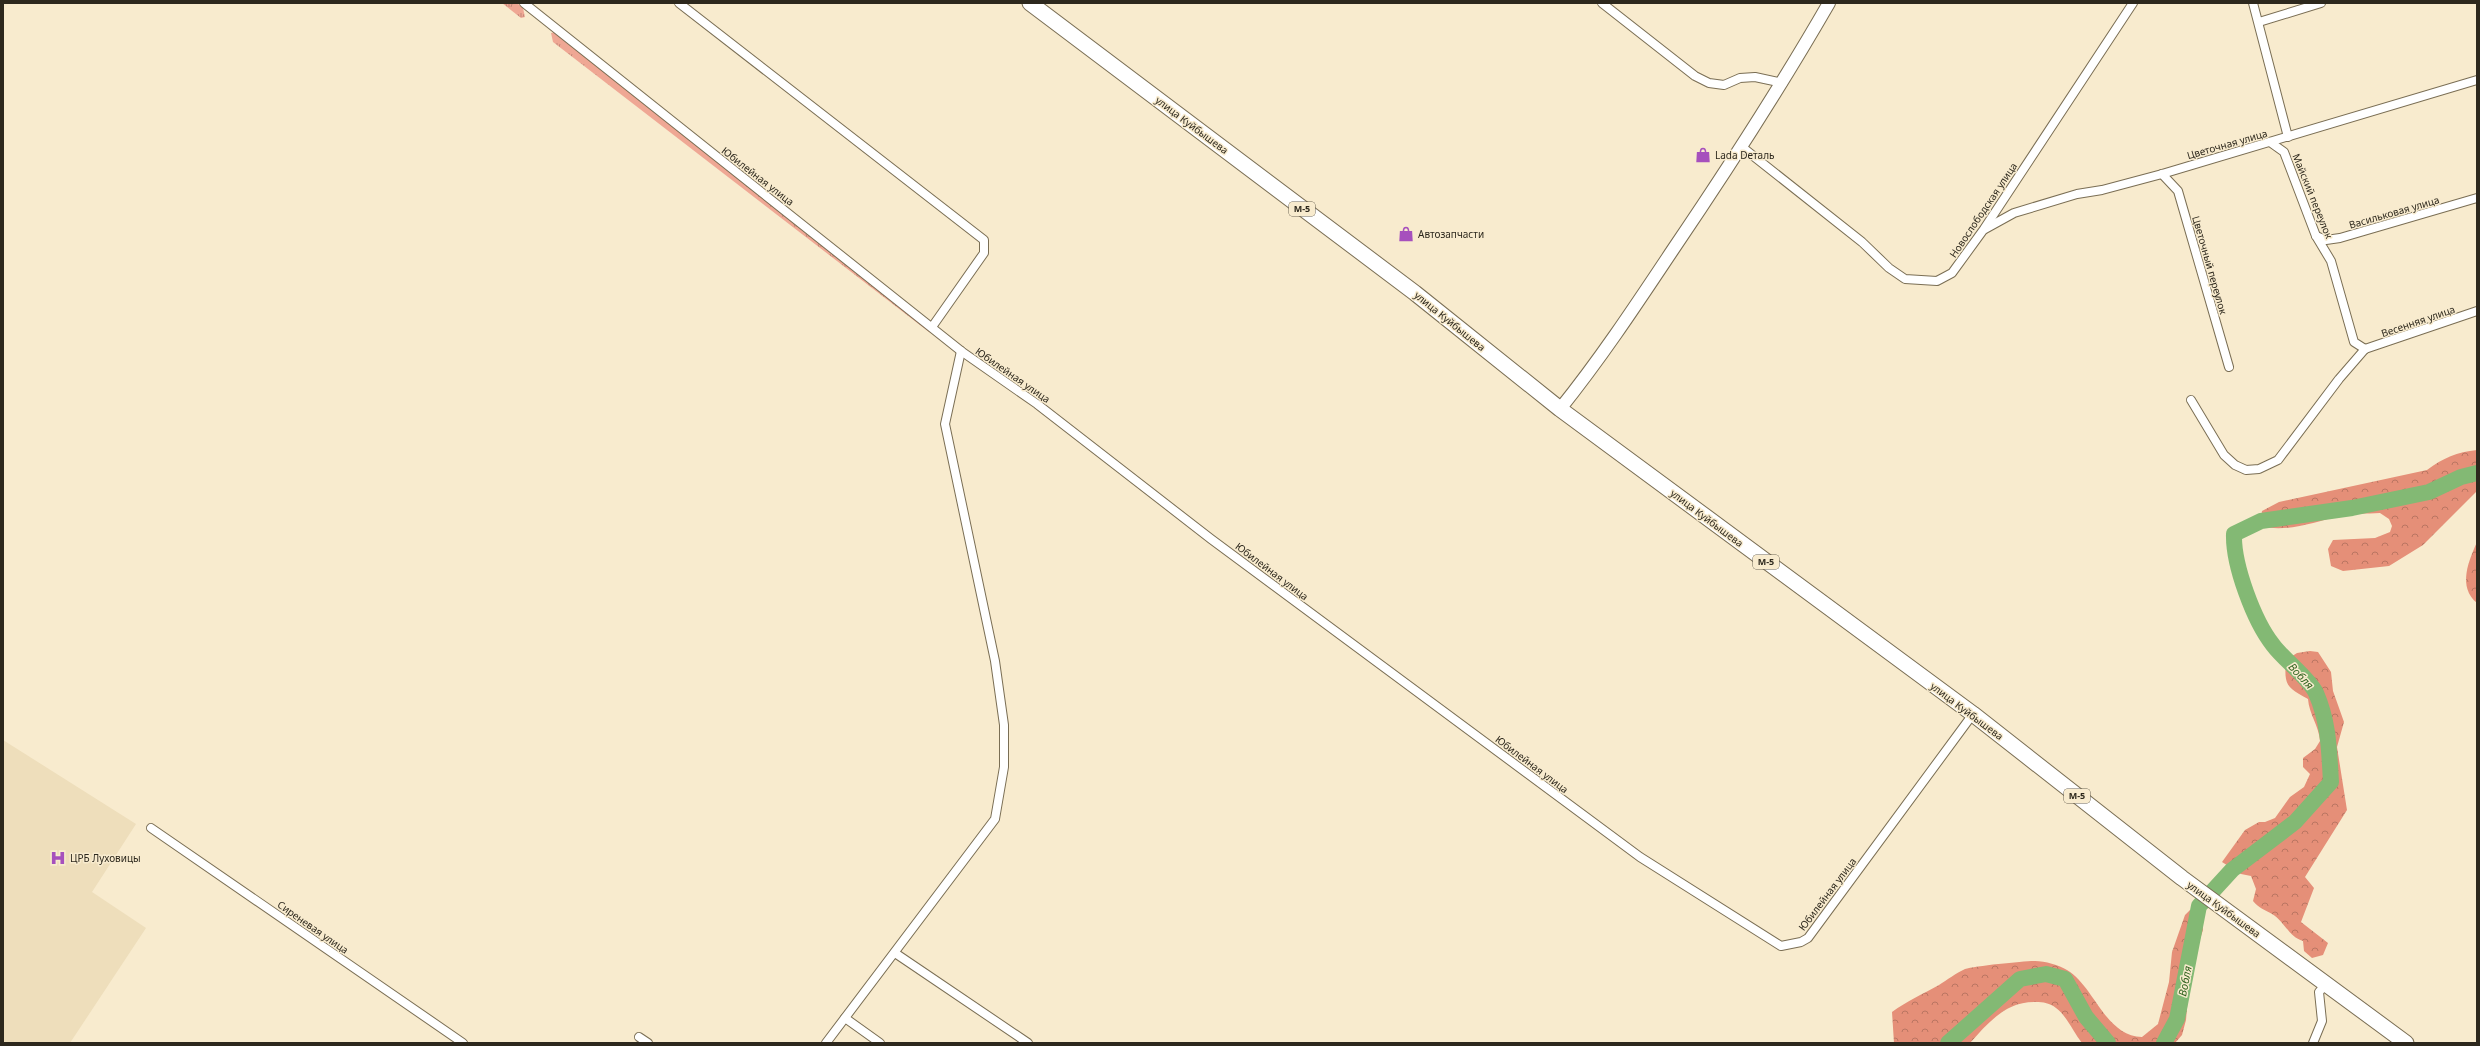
<svg xmlns="http://www.w3.org/2000/svg" width="2480" height="1046" viewBox="0 0 2480 1046" font-family="'Noto Sans',sans-serif">
<style>
.built{fill:#eedebb}
.grass{fill:url(#grass-tufts)}
.forest{fill:url(#forest-crowns)}
.lines{fill:none;stroke-linecap:round;stroke-linejoin:round}
.river{stroke:#83b974;stroke-width:16}
.street-casing{stroke:#7a6e54;stroke-width:10}
.secondary-casing{stroke:#7a6e54;stroke-width:14}
.highway-casing{stroke:#7a6e54;stroke-width:17}
.street{stroke:#fff;stroke-width:8}
.secondary{stroke:#fff;stroke-width:12}
.highway{stroke:#fff;stroke-width:15}
.labels{text-anchor:middle;stroke-width:3;stroke-linejoin:round;paint-order:stroke}
.shield{fill:#f8ebce;stroke:#6a6252;stroke-width:1}
.shield-label{font-size:9px;font-weight:bold;fill:#2d281d}
.street-label{font-size:10px;fill:#2d281d;stroke:#f8ebce}
.poi-label{font-size:10px;fill:#2d281d;stroke:#f8ebce;text-anchor:start}
.water-label{font-size:11px;font-style:italic;fill:#2e611d;stroke:#f8ebce}
</style>
<defs>
<pattern id="grass-tufts" width="24" height="20" patternUnits="userSpaceOnUse"><rect width="24" height="20" fill="#efa794"/><path d="M3 7l-1-3M5 7V3M7 7l1-3M15 17l-1-3M17 17v-4M19 17l1-3" fill="none" stroke="#c28878"/></pattern>
<pattern id="forest-crowns" width="20" height="18" patternUnits="userSpaceOnUse"><rect width="20" height="18" fill="#e58f78"/><path d="M2 6a3 3 0 1 1 6 0M12 15a3 3 0 1 1 6 0" fill="none" stroke="#ba7562"/></pattern>
</defs>
<rect width="100%" height="100%" fill="#f8ebce"/>
<path class="built" d="M3 740 136 824 92 892 146 928 70 1043H3Z"/>
<g class="grass">
<path d="M502 3H517L523 8 525 17 521 18Z"/>
<path d="M556 32 935 334 929 332 553 42 551 33Z"/>
</g>
<g class="forest">
<path d="M2477 450V491L2423 545 2389 566 2343 571 2331 566 2328 549 2333 540 2375 538 2390 532 2392 526 2389 519 2380 513C2367 514 2353 513 2340 516 2314 522 2287 533 2260 526L2262 511 2279 502 2427 470C2443 458 2457 452 2477 450Z"/>
<path d="M2477 542V603C2457 587 2469 560 2477 542Z"/>
<path d="M2310 651 2318 652 2331 672 2333 691 2344 722 2337 747 2347 810 2305 877 2314 888 2301 922 2328 943 2323 955 2312 958 2304 951 2303 941C2289 937 2284 921 2272 914 2265 910 2259 908 2253 901L2256 889 2251 876 2241 874 2222 862 2245 830 2259 822H2265L2275 818 2290 797 2304 787 2310 774 2303 767V758L2315 749 2320 741C2319 726 2309 714 2308 699 2286 687 2284 685 2286 660L2297 653Z"/>
<path d="M2190 910 2202 918 2203 930 2198 945 2189 985 2186 1020 2182 1035 2175 1043H2082C2074 1033 2066 1015 2056 1008 2050 1003 2043 1002 2036 1002 2006 1001 1988 1023 1970 1043H1894L1892 1012C1907 1001 1923 994 1939 985 1947 980 1956 973 1965 969 1975 966 2024 961 2035 961 2045 961 2059 965 2067 970 2095 987 2105 1036 2142 1037L2158 1024 2169 982 2172 952 2185 915Z"/>
</g>
<g class="lines">
<g class="river">
<path d="M1948 1043 2020 979 2046 974 2065 979 2086 1017 2108 1043"/>
<path d="M2164 1043 2177 1019 2199 906 2232 870 2295 822 2331 782C2329 750 2329 723 2316 693 2308 677 2284 660 2273 645 2254 621 2233 565 2234 534L2261 521 2352 508 2429 492 2461 477 2477 473"/>
</g>
<defs>
<g id="street">
<path d="M524 3 961 351 1037 404 1211 539 1640 857 1781 946 1801 942 1808 938 1973 714"/>
<path d="M679 3 984 240V253L932 327"/>
<path d="M1602 3 1695 76 1709 83 1724 85 1740 78 1755 77 1783 83"/>
<path d="M2253 3 2288 137"/>
<path d="M2259 22 2321 3"/>
<path d="M2270 142 2284 152 2316 236 2331 261 2354 342 2365 349"/>
<path d="M1742 147 1862 242 1889 268 1905 279 1937 281 1952 273 1984 229 2133 3"/>
<path d="M2162 174 2178 191 2229 367"/>
<path d="M1985 229 2014 213 2077 194 2102 190 2162 174 2477 80"/>
<path d="M2316 236 2326 240 2340 238 2477 198"/>
<path d="M2365 349 2477 311"/>
<path d="M2191 400 2224 455 2235 465 2246 470 2259 469 2278 460 2339 379 2365 349"/>
<path d="M151 828 463 1043"/>
<path d="M895 953 1028 1043"/>
<path d="M845 1018 880 1043"/>
<path d="M639 1037 648 1043"/>
<path d="M826 1043 995 819 1004 767V725L995 661 945 424 961 351"/>
<path d="M2313 1043 2322 1021 2319 992 2326 984"/>
</g>
<path id="secondary" d="M1560 409C1601 358 1636 305 1672 251 1727 170 1780 88 1829 3"/>
<path id="highway" d="M1030 3 1415 293 1560 409 1973 714 2182 878 2406 1043"/>
</defs>
<use href="#street" class="street-casing"/>
<use href="#secondary" class="secondary-casing"/>
<use href="#highway" class="highway-casing"/>
<use href="#street" class="street"/>
<use href="#secondary" class="secondary"/>
<use href="#highway" class="highway"/>
</g>
<defs>
<symbol id="shop-bare" viewBox="-9 -9 18 18"><path d="M-5-2.5h2.3a2.7 3.5 0 0 1 5.4 0H5L5.5 6h-11ZM-1.5-2.5h3a1.5 2.3 0 0 0-3 0Z" fill="#a650bd" stroke="#f8ebce" stroke-width="2.5" paint-order="stroke"/></symbol>
<symbol id="hospital-bare" viewBox="-9 -9 18 18"><path d="M-5-5h3v3.5h4V-5h3V5h-3V1.5h-4V5h-3Z" fill="#a650bd" stroke="#f8ebce" stroke-width="2.5" paint-order="stroke"/></symbol>
</defs>
<g fill-rule="evenodd">
<use href="#shop-bare" x="1692" y="144" width="22" height="22"/>
<use href="#shop-bare" x="1395" y="223" width="22" height="22"/>
<use href="#hospital-bare" x="47" y="847" width="22" height="22"/>
</g>
<g class="labels">
<g class="shield">
<rect x="1289" y="202" width="26" height="14" rx="3"/>
<rect x="1753" y="555" width="26" height="14" rx="3"/>
<rect x="2064" y="789" width="26" height="14" rx="3"/>
</g>
<g class="shield-label">
<text x="1302" y="212">М-5</text>
<text x="1766" y="565">М-5</text>
<text x="2077" y="799">М-5</text>
</g>
<g class="street-label">
<text transform="translate(1192 125) rotate(37)" y="4">улица Куйбышева</text>
<text transform="translate(2227 144) rotate(-16)" y="4">Цветочная улица</text>
<text transform="translate(758 176) rotate(38)" y="4">Юбилейная улица</text>
<text transform="translate(2313 196) rotate(68)" y="4">Майский переулок</text>
<text transform="translate(1983 210) rotate(-56)" y="4">Новослободская улица</text>
<text transform="translate(2394 212) rotate(-16)" y="4">Васильковая улица</text>
<text transform="translate(2210 265) rotate(74)" y="4">Цветочный переулок</text>
<text transform="translate(1450 321) rotate(39)" y="4">улица Куйбышева</text>
<text transform="translate(2418 321) rotate(-19)" y="4">Весенняя улица</text>
<text transform="translate(1013 375) rotate(35)" y="4">Юбилейная улица</text>
<text transform="translate(1707 518) rotate(37)" y="4">улица Куйбышева</text>
<text transform="translate(1272 571) rotate(37)" y="4">Юбилейная улица</text>
<text transform="translate(1967 711) rotate(37)" y="4">улица Куйбышева</text>
<text transform="translate(1532 764) rotate(37)" y="4">Юбилейная улица</text>
<text transform="translate(1827 894) rotate(-53)" y="4">Юбилейная улица</text>
<text transform="translate(2224 909) rotate(36)" y="4">улица Куйбышева</text>
<text transform="translate(313 927) rotate(35)" y="4">Сиреневая улица</text>
</g>
<g class="poi-label">
<text x="1715" y="159">Lada Dеталь</text>
<text x="1418" y="238">Автозапчасти</text>
<text x="70" y="862">ЦРБ Луховицы</text>
</g>
<g class="water-label">
<text transform="translate(2301 676) rotate(47)" y="4">Вобля</text>
<text transform="translate(2185 981) rotate(-79)" y="4">Вобля</text>
</g>
</g>
<rect width="2480" height="1046" fill="none" stroke="#2d281d" stroke-width="8"/>
</svg>
